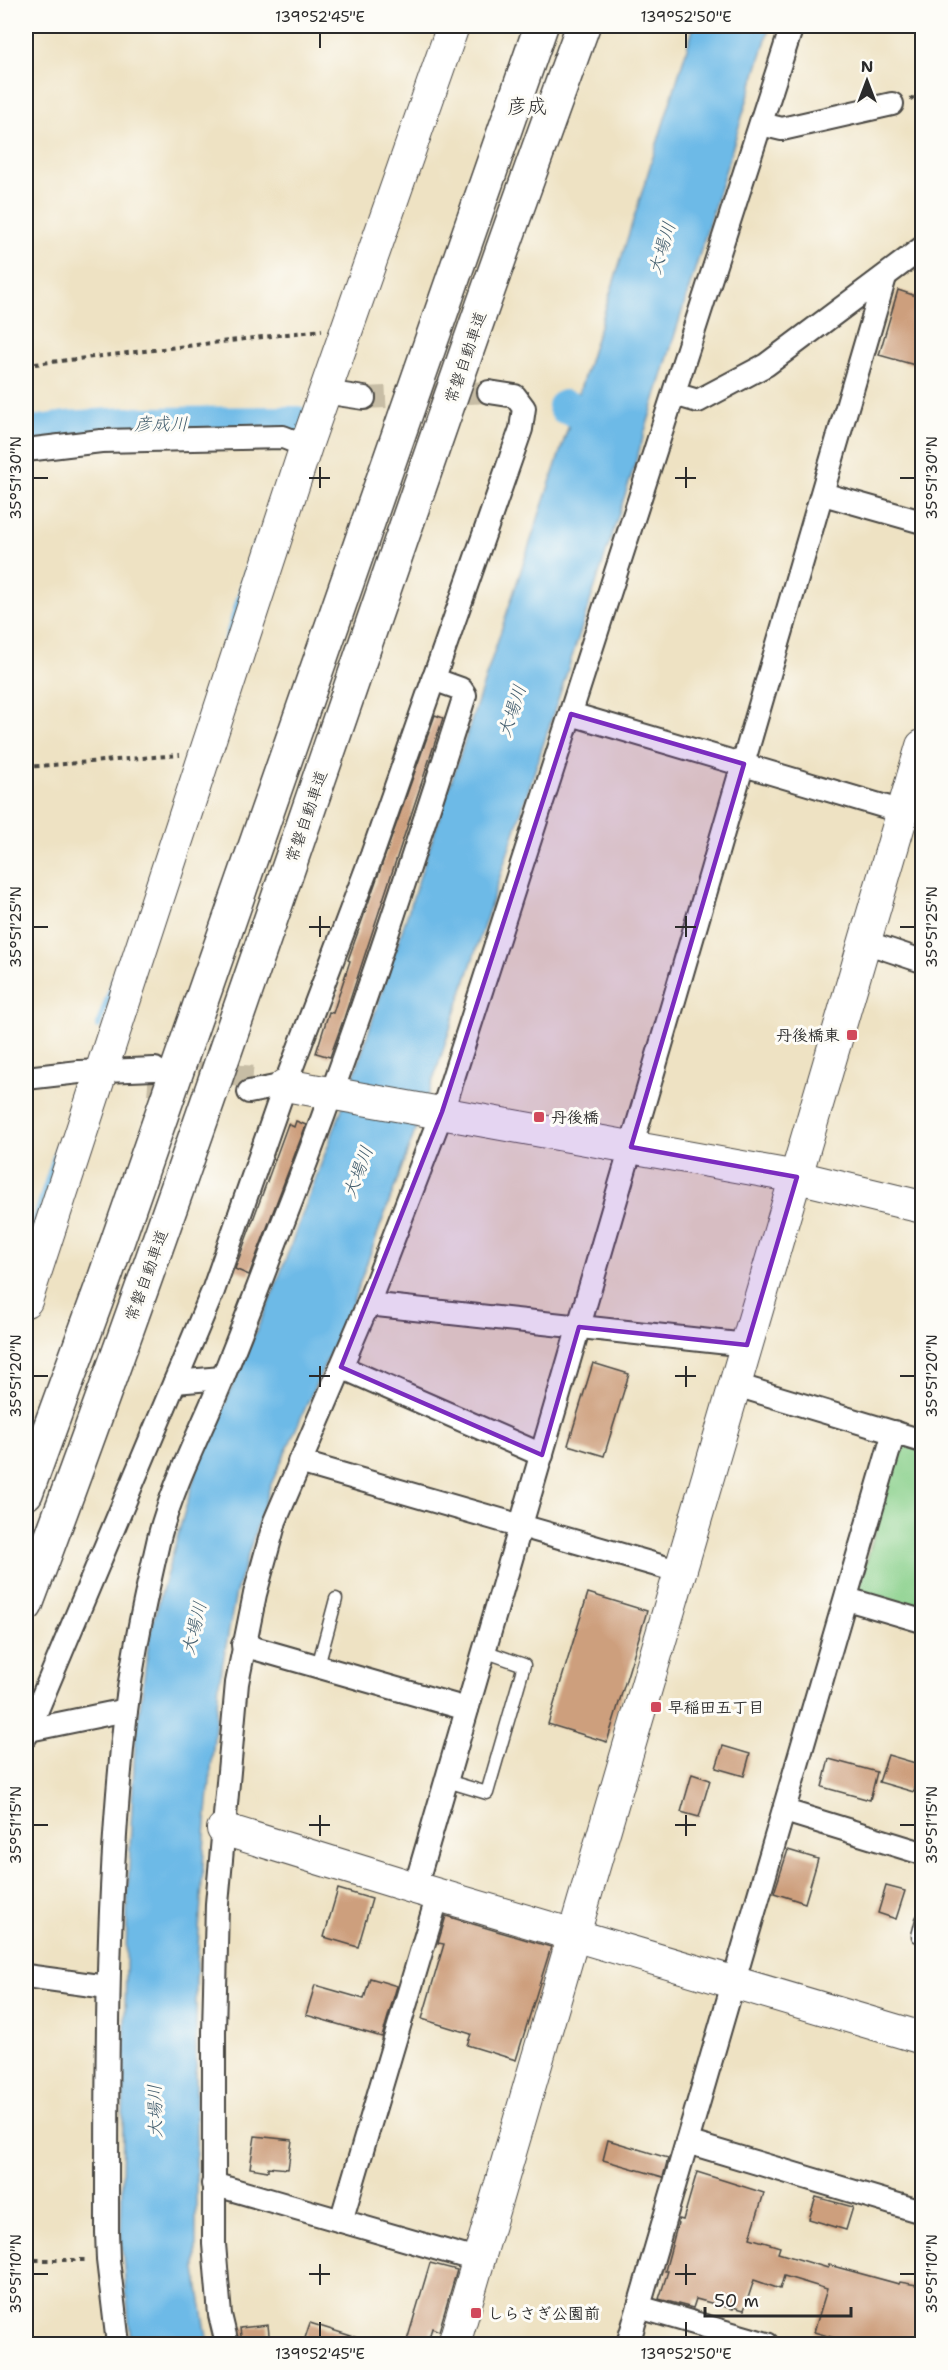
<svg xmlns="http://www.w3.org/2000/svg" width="948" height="2370" viewBox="0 0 948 2370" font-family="'Shantell Sans','Klee One',sans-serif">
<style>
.green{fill:#89d08b;stroke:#5a7e5b;stroke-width:1.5}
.water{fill:#6dbae7;stroke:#4c7289;stroke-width:1.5}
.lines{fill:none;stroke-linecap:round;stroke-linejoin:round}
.stream{stroke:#6dbae7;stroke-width:6}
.river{stroke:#6dbae7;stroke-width:34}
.building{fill:#cd9f7d}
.street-tunnel{stroke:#c7bda5;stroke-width:22;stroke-dasharray:22 11;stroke-linecap:butt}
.lane-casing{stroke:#484642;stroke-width:15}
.street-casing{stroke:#484642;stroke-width:26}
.secondary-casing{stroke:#484642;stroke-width:34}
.highway-casing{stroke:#484642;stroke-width:36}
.path{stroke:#484642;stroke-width:4;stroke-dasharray:4.5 4.5;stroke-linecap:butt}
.lane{stroke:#fff;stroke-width:12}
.street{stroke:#fff;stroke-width:22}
.secondary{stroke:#fff;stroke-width:32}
.highway{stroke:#fff;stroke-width:33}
.marked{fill:#7b2cbf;fill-opacity:0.2;stroke:#7b2cbf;stroke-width:4.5;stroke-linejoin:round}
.ticks{fill:none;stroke:#2b2b2b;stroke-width:2}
.poi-dot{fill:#d1495b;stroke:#fdfcf7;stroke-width:2}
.labels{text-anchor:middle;stroke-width:6;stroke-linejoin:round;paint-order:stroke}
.street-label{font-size:16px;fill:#2b2b2b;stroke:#fdfcf7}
.poi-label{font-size:16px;font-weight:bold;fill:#2b2b2b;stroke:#fdfcf7;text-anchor:start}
.water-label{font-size:18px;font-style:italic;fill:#425d6d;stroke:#fdfcf7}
.quarter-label{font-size:20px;fill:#2b2b2b;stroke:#fdfcf7}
.neatline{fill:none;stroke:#2b2b2b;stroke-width:2}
.ticks-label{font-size:15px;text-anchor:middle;fill:#2b2b2b}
</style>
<rect width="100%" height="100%" fill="#fdfcf7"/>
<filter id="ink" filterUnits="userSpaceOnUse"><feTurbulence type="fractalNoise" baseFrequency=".0167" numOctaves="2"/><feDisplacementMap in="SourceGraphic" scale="12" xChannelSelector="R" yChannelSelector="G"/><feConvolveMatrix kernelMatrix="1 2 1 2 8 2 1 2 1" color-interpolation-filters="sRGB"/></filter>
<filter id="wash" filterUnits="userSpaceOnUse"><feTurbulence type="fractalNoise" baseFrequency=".008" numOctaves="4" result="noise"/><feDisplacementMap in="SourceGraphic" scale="24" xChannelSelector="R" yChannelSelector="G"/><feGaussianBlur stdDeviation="1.35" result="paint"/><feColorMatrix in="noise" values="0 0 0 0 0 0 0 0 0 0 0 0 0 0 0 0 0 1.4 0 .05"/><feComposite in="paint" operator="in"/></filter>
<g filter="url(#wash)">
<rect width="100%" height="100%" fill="#eee2c3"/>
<path class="green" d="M901 1443 922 1449V1609L858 1590Z"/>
<path class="water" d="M694 26H770L630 480 430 1090 352 1304 269 1489 236 1592 219 1683 205 1835 196 1980V2270L208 2344H131L121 2237 127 1910 135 1744 150 1633 197 1468 274 1290 353 1079 568 428Z"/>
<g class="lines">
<g class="stream">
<path d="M224 648 255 545"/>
<path d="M98 1026 123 955"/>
<path d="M33 1227 58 1147"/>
</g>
<g class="river">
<path d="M565 407 608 420"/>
<path d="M26 434 66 428 127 424 297 423"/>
</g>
</g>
<g id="blocks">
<g class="building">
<path d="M898 290 922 298V367L879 355Z"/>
<path d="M435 715 443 718 344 1018 330 1057 316 1053 329 1012 333 1013 350 961 348 960Z"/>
<path d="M296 1121 306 1125 249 1275 235 1269 288 1124 294 1127Z"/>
<path d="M593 1363 629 1374 604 1456 568 1445Z"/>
<path d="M588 1593 647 1611 607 1742 548 1724Z"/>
<path d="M723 1746 750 1754 744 1776 716 1768Z"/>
<path d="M888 1755 922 1765 914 1792 879 1782Z"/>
<path d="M829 1759 877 1772 870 1800 822 1787Z"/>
<path d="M692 1774 710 1780 699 1817 681 1812Z"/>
<path d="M788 1850 818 1859 805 1903 774 1893Z"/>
<path d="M886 1886 905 1891 896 1919 878 1913Z"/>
<path d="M338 1889 372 1899 358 1947 324 1937Z"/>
<path d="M446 1916 551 1947 516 2060 467 2045 471 2034 422 2019 444 1944 438 1943Z"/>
<path d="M370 1978 397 1986 382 2037 306 2015 315 1985 364 1999Z"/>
<path d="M255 2136 292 2140 288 2169 268 2167V2171L250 2168Z"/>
<path d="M608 2140 668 2158 663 2177 603 2160Z"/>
<path d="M697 2172 764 2193 750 2238 780 2247 778 2253 828 2268 829 2265 899 2284 900 2282 922 2286V2344H855L814 2332 827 2289 784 2276 780 2289 754 2280 744 2310 733 2307V2309L696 2299 693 2308 659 2299 668 2271H665L679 2219 683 2220Z"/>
<path d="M816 2197 853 2207 846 2230 809 2219Z"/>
<path d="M430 2263 457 2270 439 2331 432 2328 427 2344H406Z"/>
<path d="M310 2323 367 2341 366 2344H303Z"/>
<path d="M268 2325 270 2344H242L240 2328Z"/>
</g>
</g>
</g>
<g filter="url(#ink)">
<use href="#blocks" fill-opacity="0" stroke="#484642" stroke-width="1.5"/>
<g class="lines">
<g class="street-tunnel">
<path d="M364 398 489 392"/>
<path d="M165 1070 255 1077"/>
<path d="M148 1084 185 1087"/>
</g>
<defs>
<g id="lane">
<path d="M318 1666 336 1599"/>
<path d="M447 1781 487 1793 524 1665 484 1651"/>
<path d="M922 1920 918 1936 922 1937"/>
</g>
<g id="street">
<path d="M761 124 782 129 892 104"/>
<path d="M324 392 364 398"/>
<path d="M674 394 698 401 766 365 922 248"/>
<path d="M26 450 101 441 283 437 306 446"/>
<path d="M823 494 922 522"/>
<path d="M571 714 903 812"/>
<path d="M865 942 922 961"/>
<path d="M26 1078 79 1072 155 1069"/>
<path d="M249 1092 285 1085"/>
<path d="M368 1304 747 1345"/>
<path d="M341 1367 542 1455"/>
<path d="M175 1382 222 1378"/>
<path d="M736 1385 922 1441"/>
<path d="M299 1462 681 1572"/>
<path d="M847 1599 922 1621"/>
<path d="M243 1645 467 1709"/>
<path d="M29 1730 126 1710"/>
<path d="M26 1736 213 1291 285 1085 372 855 521 429 524 408 515 396 489 392"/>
<path d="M785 1811 922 1853"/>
<path d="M415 1888 885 277"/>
<path d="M26 1976 107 1987"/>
<path d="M687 2142 922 2212"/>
<path d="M213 2184 480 2261"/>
<path d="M341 2221 438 1895"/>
<path d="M639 2307 767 2344"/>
<path d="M118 2344 108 2260 107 2232C107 2058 106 1884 126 1711 133 1653 146 1595 159 1538 173 1484 200 1433 221 1382 243 1328 264 1272 285 1217 352 1046 409 870 465 695L461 689 433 679"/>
<path d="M227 2344 220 2315 214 2244V2032L217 1904 237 1683 255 1594 275 1521 368 1304 442 1112 792 26"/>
<path d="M628 2344 894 1432"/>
</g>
<g id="secondary">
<path d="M285 1085 797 1177 922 1207"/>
<path d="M26 1301 306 446 453 26"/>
<path d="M223 1829 415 1888 922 2038"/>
<path d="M454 2344 922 746"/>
</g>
<g id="highway">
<path d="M26 1493 104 1280 541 26"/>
<path d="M26 1605C223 1082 391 550 583 26"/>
</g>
</defs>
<use href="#lane" class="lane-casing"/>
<use href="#street" class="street-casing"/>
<use href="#secondary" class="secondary-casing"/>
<use href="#highway" class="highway-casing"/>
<g class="path">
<path d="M910 99 922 96"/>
<path d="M26 365 322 330"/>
<path d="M26 767 180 755"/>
<path d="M26 1879 29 1755"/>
<path d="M26 2260H89"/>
</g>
<use href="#lane" class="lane"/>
<use href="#street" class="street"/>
<use href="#secondary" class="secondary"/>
<use href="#highway" class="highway"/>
</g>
</g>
<path class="marked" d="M571 714 744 764 631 1147 797 1177 747 1345 579 1327 542 1455 341 1367 442 1112Z"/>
<path class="ticks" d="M320 33V48M686 33V48M320 467V488M686 467V488M33 478H48M309 478H330M675 478H696M900 478H915M320 916V937M686 916V937M33 927H48M309 927H330M675 927H696M900 927H915M320 1366V1387M686 1366V1387M33 1376H48M309 1376H330M675 1376H696M900 1376H915M320 1815V1836M686 1815V1836M33 1825H48M309 1825H330M675 1825H696M900 1825H915M320 2264V2285M686 2264V2285M33 2274H48M309 2274H330M675 2274H696M900 2274H915M320 2322V2337M686 2322V2337"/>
<g class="poi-dot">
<rect x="846" y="1029" width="12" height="12" rx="3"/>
<rect x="533" y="1111" width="12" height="12" rx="3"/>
<rect x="650" y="1701" width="12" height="12" rx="3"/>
<rect x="470" y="2307" width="12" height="12" rx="3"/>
</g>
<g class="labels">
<g class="street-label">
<text transform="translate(465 357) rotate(-71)" y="6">常磐自動車道</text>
<text transform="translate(306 816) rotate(-71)" y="6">常磐自動車道</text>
<text transform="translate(146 1275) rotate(-70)" y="6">常磐自動車道</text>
</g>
<g class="poi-label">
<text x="840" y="1041" text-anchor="end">丹後橋東</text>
<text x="551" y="1123">丹後橋</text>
<text x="668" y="1713">早稲田五丁目</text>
<text x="488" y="2319">しらさぎ公園前</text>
</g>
<g class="water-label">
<text transform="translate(662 248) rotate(-73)" y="6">大場川</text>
<text x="161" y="430">彦成川</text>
<text transform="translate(512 711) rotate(-72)" y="6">大場川</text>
<text transform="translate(358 1172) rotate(-69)" y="6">大場川</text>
<text transform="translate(194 1628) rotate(-76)" y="6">大場川</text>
<text transform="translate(155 2111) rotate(-91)" y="6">大場川</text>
</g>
<g class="quarter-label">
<text x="527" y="113">彦成</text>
</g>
</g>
<rect width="948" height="2370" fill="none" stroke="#fdfcf7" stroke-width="66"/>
<g transform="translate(867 81)" stroke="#fdfcf7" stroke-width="4.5" paint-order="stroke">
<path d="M0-4.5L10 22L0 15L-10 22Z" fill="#2b2b2b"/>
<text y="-9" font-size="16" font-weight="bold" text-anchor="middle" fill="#2b2b2b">N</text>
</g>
<path d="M705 2307v9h146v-9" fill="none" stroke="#2b2b2b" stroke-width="3"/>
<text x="714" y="2307" font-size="18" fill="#2b2b2b" stroke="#fdfcf7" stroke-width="4.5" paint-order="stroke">50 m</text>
<rect x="33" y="33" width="882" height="2304" class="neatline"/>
<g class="ticks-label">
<text x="320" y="22">139°52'45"E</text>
<text x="686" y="22">139°52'50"E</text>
<text transform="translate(16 478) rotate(-90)" y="5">35°51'30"N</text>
<text transform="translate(932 478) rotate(-90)" y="5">35°51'30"N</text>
<text transform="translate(16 927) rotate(-90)" y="5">35°51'25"N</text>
<text transform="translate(932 927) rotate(-90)" y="5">35°51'25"N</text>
<text transform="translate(16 1376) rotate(-90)" y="5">35°51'20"N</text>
<text transform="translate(932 1376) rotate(-90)" y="5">35°51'20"N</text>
<text transform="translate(16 1825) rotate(-90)" y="5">35°51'15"N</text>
<text transform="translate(932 1825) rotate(-90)" y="5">35°51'15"N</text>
<text transform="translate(16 2274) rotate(-90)" y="5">35°51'10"N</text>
<text transform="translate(932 2274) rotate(-90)" y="5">35°51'10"N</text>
<text x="320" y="2359">139°52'45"E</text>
<text x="686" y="2359">139°52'50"E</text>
</g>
</svg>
